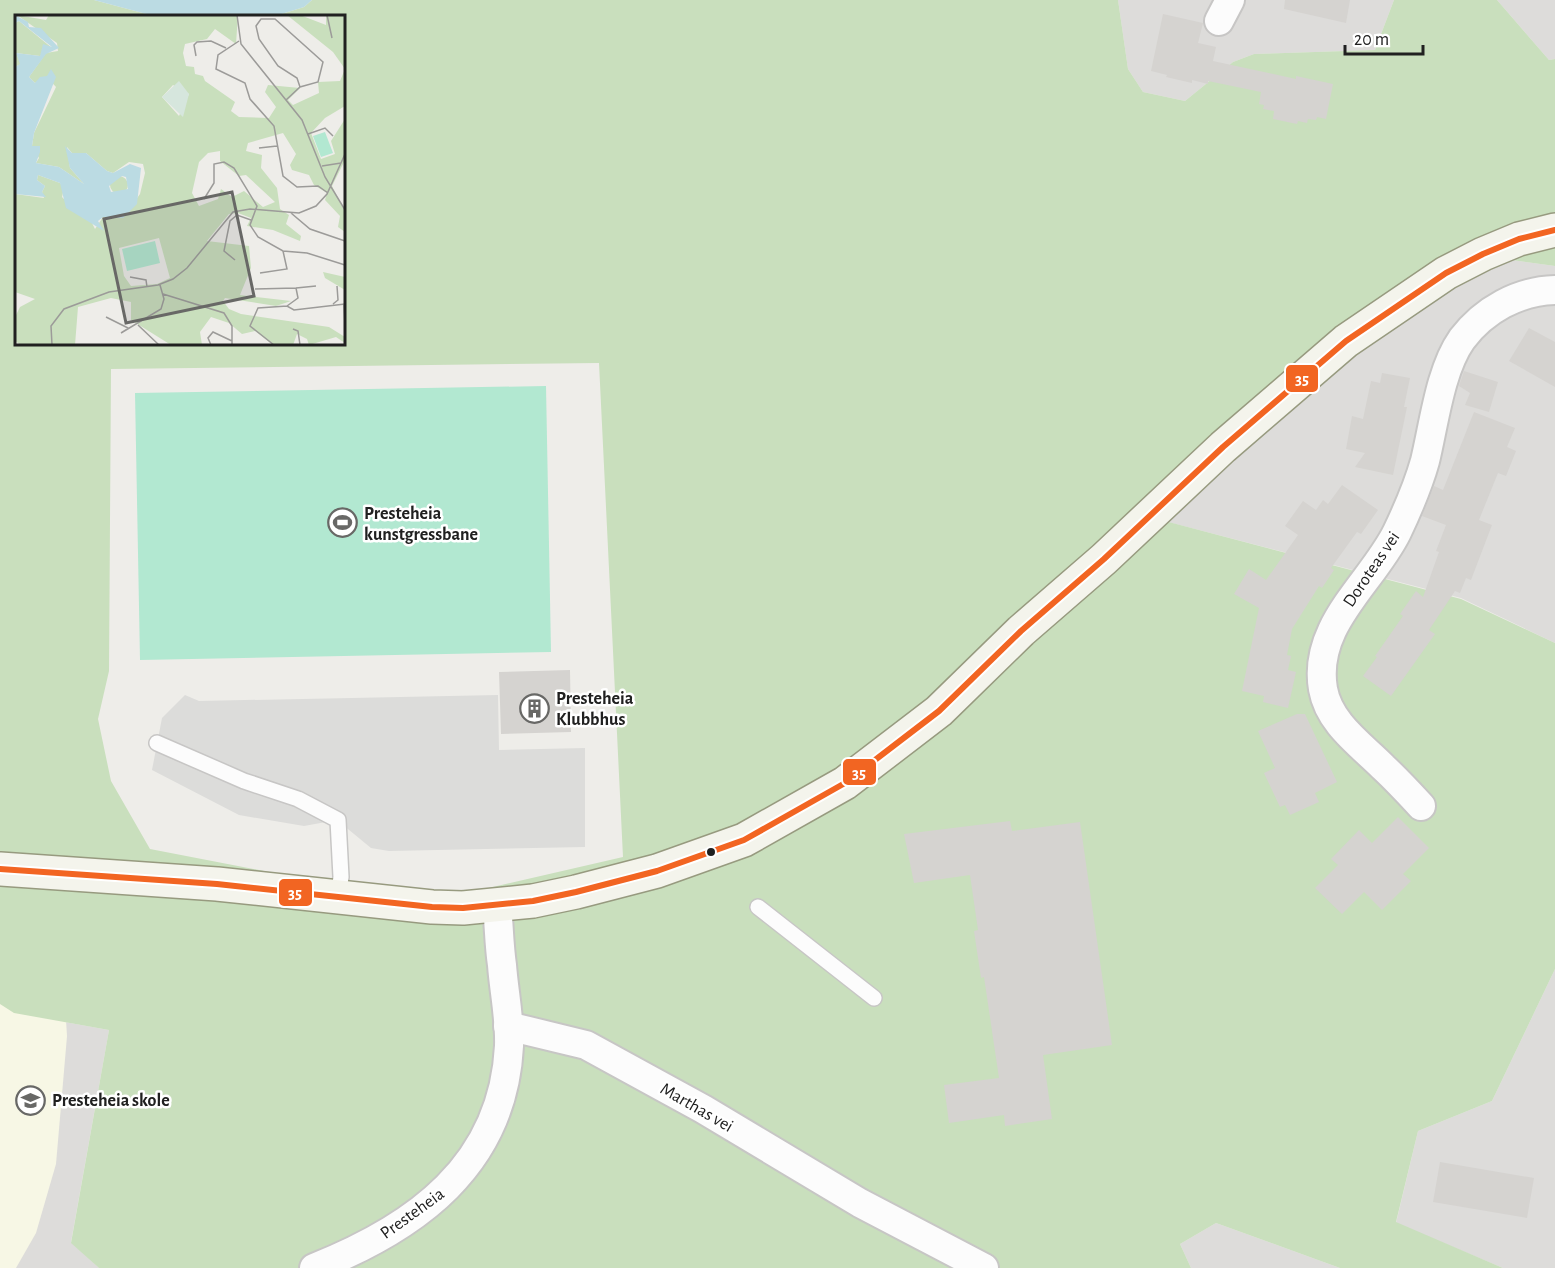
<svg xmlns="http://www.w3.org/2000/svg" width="1555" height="1268" viewBox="0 0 1555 1268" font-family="'Alegreya Sans',sans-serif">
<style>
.residential{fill:#dddcda}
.education{fill:#f7f7e5}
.religious{fill:#dcdcda}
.forest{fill:#c9dfbd;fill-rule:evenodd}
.pitch{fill:#b2e8d1}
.water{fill:#bbdbe3}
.building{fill:#d5d3d0}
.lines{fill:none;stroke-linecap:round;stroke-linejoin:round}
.lane-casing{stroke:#c7c6c5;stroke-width:18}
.street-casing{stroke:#c7c6c5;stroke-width:32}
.secondary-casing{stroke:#979a7f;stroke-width:36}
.lane{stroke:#fcfcfc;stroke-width:15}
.street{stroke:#fcfcfc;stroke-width:28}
.secondary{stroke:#f4f4ec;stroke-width:33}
.bus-1-casing{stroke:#fff;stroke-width:10}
.bus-1{stroke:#f26522;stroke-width:6}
.bus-dot{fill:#202020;stroke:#fff;stroke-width:2}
.labels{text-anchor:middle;stroke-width:5;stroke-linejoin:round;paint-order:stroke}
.poi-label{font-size:18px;font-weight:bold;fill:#202020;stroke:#fff;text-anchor:start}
.street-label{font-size:18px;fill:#202020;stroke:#fff}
.inset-road{fill:none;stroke:#9c9b99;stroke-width:1.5}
.view{fill:#686866;fill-opacity:0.15;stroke:#686866;stroke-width:3}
.inset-edge{fill:none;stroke:#202020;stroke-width:3}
.line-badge{stroke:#fff;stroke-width:2}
.badge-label{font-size:16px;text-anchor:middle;font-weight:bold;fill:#fff}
</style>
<rect width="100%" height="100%" fill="#eeede9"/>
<g class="residential">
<path d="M1118 0H1394L1375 50 1254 54 1233 62 1185 101 1143 92 1128 69Z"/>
<path d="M1497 0H1555V59L1549 60Z"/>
<path d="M1468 254 1555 266V643L1461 598 1145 516Z"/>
<path d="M1555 969V1268H1503L1396 1223 1418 1131 1492 1101Z"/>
<path d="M0 1004 14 1013 109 1030 71 1242 99 1268H0Z"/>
<path d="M1216 1223 1340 1268H1191L1180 1244Z"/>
</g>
<path class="education" d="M0 1002 65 1004 67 1036 56 1164 36 1233 16 1268H0Z"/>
<path class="religious" d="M185 695 199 701 498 695 499 750 585 748V847L389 851 371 848 337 820 304 826 239 815 152 770 162 718Z"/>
<path class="forest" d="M0 0H94L154 16H16V344H344V16H275L304 7 312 0H1118L1128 69 1143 92 1185 101 1233 62 1254 54 1375 50 1394 0H1497L1549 60 1555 59V266L1468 254 1146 516 1461 599 1555 643V969L1492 1101 1418 1131 1396 1222 1503 1268H1340L1216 1223 1180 1244 1191 1268H99L71 1243 109 1030 14 1013 0 1004ZM599 363 623 857 458 895 300 878 150 849 111 781 98 719 109 671 111 369Z"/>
<path class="pitch" d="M546 386 551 652 140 660 135 393Z"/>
<path class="water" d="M94 0H312L304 7 275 16H154Z"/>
<g class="building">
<path d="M1285 0H1350L1346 23 1284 9Z"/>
<path d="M1163 14 1203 23 1198 43 1216 47 1213 61 1296 79V76L1333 84 1326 119 1317 117 1316 120 1308 119 1307 123 1298 121 1297 124 1273 119 1274 111 1263 109 1264 105 1259 104 1261 92 1208 81V84L1192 80V83L1166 77 1167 75 1151 71Z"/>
<path d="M1529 328 1555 342V387L1509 361Z"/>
<path d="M1464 371 1498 382 1489 412 1465 405 1470 393 1459 386Z"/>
<path d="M1382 373 1410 378 1404 407H1407L1393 475 1355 467 1365 453 1346 449 1352 416 1363 419 1371 381 1380 383Z"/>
<path d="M1474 412 1515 428 1507 447 1516 451 1506 476 1498 473 1479 520 1492 525 1471 580 1466 578 1460 593 1455 591 1429 630 1435 634 1391 696 1363 676 1377 657 1375 656 1403 616 1400 614 1416 591 1423 597 1439 552 1436 551 1446 525 1422 516 1434 486 1443 490Z"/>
<path d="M1342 485 1378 510 1361 534 1357 532 1331 568 1334 570 1322 588 1319 586 1292 629 1287 655 1291 656 1288 670 1296 672 1288 708 1263 702 1264 696 1242 691 1259 608 1234 594 1249 569 1266 580 1298 535 1285 526 1303 501 1316 510 1323 500 1328 504Z"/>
<path d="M570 670 571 732 501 734 499 672Z"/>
<path d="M1297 714H1305L1337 782 1315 793 1319 802 1290 815 1285 805 1280 807 1264 773 1275 768 1258 731Z"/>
<path d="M1398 817 1429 848 1403 874 1411 881 1382 910 1364 892 1342 914 1315 888 1338 865 1331 859 1359 830 1372 843Z"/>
<path d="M1010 821 1012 831 1080 822 1112 1045 1043 1055 1052 1119 1005 1126 1004 1115 949 1123 944 1085 999 1078 984 977 981 978 974 931 978 930 970 875 914 883 904 834Z"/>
<path d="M1440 1162 1534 1178 1527 1218 1433 1202Z"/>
</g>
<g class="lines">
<defs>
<g id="lane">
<path d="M157 743 244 781 298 799 338 820 341 877 338 897"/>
<path d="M758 907 874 998"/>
</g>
<g id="street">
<path d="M1219 21 1230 0"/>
<path d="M1421 806C1409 793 1396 779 1383 767 1360 744 1329 723 1323 689 1312 625 1372 583 1397 532 1408 509 1418 486 1425 461 1434 424 1440 370 1462 339 1484 310 1518 291 1555 290"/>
<path d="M508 1026 586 1045 703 1109 860 1203 984 1268"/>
<path d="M314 1268C415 1228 503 1166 509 1046 510 1019 504 992 502 965 499 945 499 925 497 906"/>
</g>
<path id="secondary" d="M0 869 217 884 432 907 463 908 533 901 576 892 657 871 744 840 845 783 939 711 1021 631 1104 559 1223 447 1346 341 1446 273 1483 254 1519 239 1555 230"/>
</defs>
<use href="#lane" class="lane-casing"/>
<use href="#street" class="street-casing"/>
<use href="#secondary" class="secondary-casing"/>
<use href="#lane" class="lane"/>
<use href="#street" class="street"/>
<use href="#secondary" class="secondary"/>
<defs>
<path id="bus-1" d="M0 869 217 884 432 907 463 908 533 901 576 892 657 871 744 840 845 783 939 711 1021 631 1104 559 1223 447 1346 341 1446 273 1483 254 1519 239 1555 230"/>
</defs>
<use href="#bus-1" class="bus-1-casing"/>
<use href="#bus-1" class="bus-1"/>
</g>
<defs>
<symbol id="stadium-ring" viewBox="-11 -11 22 22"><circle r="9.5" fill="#fff" stroke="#686866" stroke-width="1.5"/><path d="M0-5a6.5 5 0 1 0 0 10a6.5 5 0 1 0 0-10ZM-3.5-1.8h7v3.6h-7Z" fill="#686866"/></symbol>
<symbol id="building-ring" viewBox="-11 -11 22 22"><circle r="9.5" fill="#fff" stroke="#686866" stroke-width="1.5"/><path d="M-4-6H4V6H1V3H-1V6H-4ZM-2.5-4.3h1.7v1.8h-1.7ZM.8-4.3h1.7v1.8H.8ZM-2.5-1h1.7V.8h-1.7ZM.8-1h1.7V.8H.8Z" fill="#686866"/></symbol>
<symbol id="school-ring" viewBox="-11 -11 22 22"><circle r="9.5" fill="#fff" stroke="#686866" stroke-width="1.5"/><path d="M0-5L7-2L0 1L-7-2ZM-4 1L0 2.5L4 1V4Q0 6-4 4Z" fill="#686866"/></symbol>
</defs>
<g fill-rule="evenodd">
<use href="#stadium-ring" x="326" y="506" width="33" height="33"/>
<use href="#building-ring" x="518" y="692" width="33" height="33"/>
<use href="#school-ring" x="14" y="1084" width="33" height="33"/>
</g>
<circle class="bus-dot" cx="711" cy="852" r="5"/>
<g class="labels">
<g class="poi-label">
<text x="364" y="519">Presteheia<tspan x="364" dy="21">kunstgressbane</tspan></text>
<text x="556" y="704">Presteheia<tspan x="556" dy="21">Klubbhus</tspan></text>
<text x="52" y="1106">Presteheia skole</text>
</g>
<g class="street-label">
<text transform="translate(1371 569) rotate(-56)" y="6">Doroteas vei</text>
<text transform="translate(697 1107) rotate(30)" y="6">Marthas vei</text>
<text transform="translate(412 1213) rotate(-36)" y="6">Presteheia</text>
</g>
</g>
<g transform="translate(15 15)">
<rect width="330" height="330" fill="#eeede9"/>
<path d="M2 0 31 5 34 0H223L221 29 200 14 192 24 170 29 168 38 171 51 179 52 180 59 188 61 190 66 220 87 216 96 224 102 254 103 261 92 250 77 253 70 285 73 273 85 278 90 304 78 303 67 325 66 330 54V91L310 103 296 118 306 144 320 139 316 126 330 104V145L317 171 330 197V217L323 212 325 201 310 185 312 178 299 170 294 160 277 155 275 150 281 139 268 118 233 128 231 136 247 140 246 153 262 173 265 194 274 200 271 209 286 221 285 226 258 215 232 211 236 203 223 198 214 199 192 226 234 231 236 253 225 280 276 286 261 291 210 283 208 286 214 294 226 299 314 312 330 322V328L321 322 294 330 292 324 282 319 278 330H258L240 316 227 319 214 308 196 302 185 317 187 330H156L116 305V287L96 283 63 292 60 330H6L0 326V302L5 292 20 284 0 277V179L29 183 27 177 30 171 22 165 23 160 45 168 49 173 47 182 63 199 75 204 80 214 88 202 108 203 125 179 130 158 128 149 114 147 98 158 92 156 71 138H57L52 132 55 153 69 169 44 152 21 148 24 143 17 131 19 118 41 72 32 62 20 68 14 62 31 38 43 36 42 28ZM158 70 174 79 164 101 147 82ZM205 136V146L224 161 231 160 260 187 248 192 229 176 217 182 206 174 203 184 184 191 177 178 184 147 193 138ZM144 223 155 263 142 269 116 271 109 261 104 233ZM272 0H285L311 10V0H330V54L318 37ZM4 6 37 33 25 41 1 38 6 49 0 52V8ZM95 170a9 9 0 1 1 18 0a9 9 0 1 1-18 0ZM308 257 330 262V275L310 263Z" fill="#c9dfbd" fill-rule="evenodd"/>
<path d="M164 66 174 79 168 102 147 82Z" fill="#d6e6dd"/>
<path d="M310 117 318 138 306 142 298 121ZM140 226 145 248 112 256 107 234Z" fill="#b2e8d1"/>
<path d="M0 0 13 7 14 12 26 13 44 33 31 39 14 62 20 68 25 62 32 61 36 54 41 62 19 118 17 131H25V137L21 148 44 152 69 169 55 153 50 131 57 138H71L92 156 98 158 115 149 126 153 122 189 108 203 88 202 83 206 89 216 51 193 45 168 23 160 22 165 30 171 27 177 31 182 0 179V52L5 49 1 38 25 41 28 29 37 32 4 6 0 8ZM107 161 111 162 113 174 96 177 94 171Z" fill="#bbdbe3" fill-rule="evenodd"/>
<path class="inset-road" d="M222 0 226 29 287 105 310 162 330 195M312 0 317 23M224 26 203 40 201 54 230 68 235 84 259 111 268 161 282 172 303 171 313 178M181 41 179 30 182 27 196 26 211 33M271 85 285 72 303 67 308 47 260 4H246L241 11 244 24 263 51 282 63 285 72M293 119 310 113 318 121M244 133 262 131M307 151 326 148M189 184 199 168V149L209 147 219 153 242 191 235 210 243 222 268 236 292 238 330 250M276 198 295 214 330 226M220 245 209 236 215 206 222 200 236 205M245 258 272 254 268 236M115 262 131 265 132 272M281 273 301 271M240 274 281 273 283 283 272 291M148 279 209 298 217 311V330M318 289 323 285 322 271M329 289 330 311M91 302 113 313M123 310 144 330M114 313 106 318 146 294 149 284 145 270M278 314 283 316 285 330M37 330 36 311 49 294 94 277 143 270 158 264 172 253 218 197 235 194 284 198 301 191 312 179 330 139M196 330 193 323 198 317 217 326M259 330 235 311 243 293 272 291 279 295 330 289"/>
<path class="view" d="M217 177 239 281 111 308 89 204Z"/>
<rect width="330" height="330" class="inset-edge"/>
</g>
<g class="line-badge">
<rect x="1285" y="364" width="34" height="29" rx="6" fill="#f26522"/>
<rect x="842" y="758" width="35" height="28" rx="6" fill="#f26522"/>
<rect x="278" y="878" width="35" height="29" rx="6" fill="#f26522"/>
</g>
<g class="badge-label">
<text x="1302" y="384">35</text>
<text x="859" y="778">35</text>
<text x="295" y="898">35</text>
</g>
<path d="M1345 45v9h78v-9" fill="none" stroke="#202020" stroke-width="3"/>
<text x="1354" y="45" font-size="18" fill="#202020" stroke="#ffffff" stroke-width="4.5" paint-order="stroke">20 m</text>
</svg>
